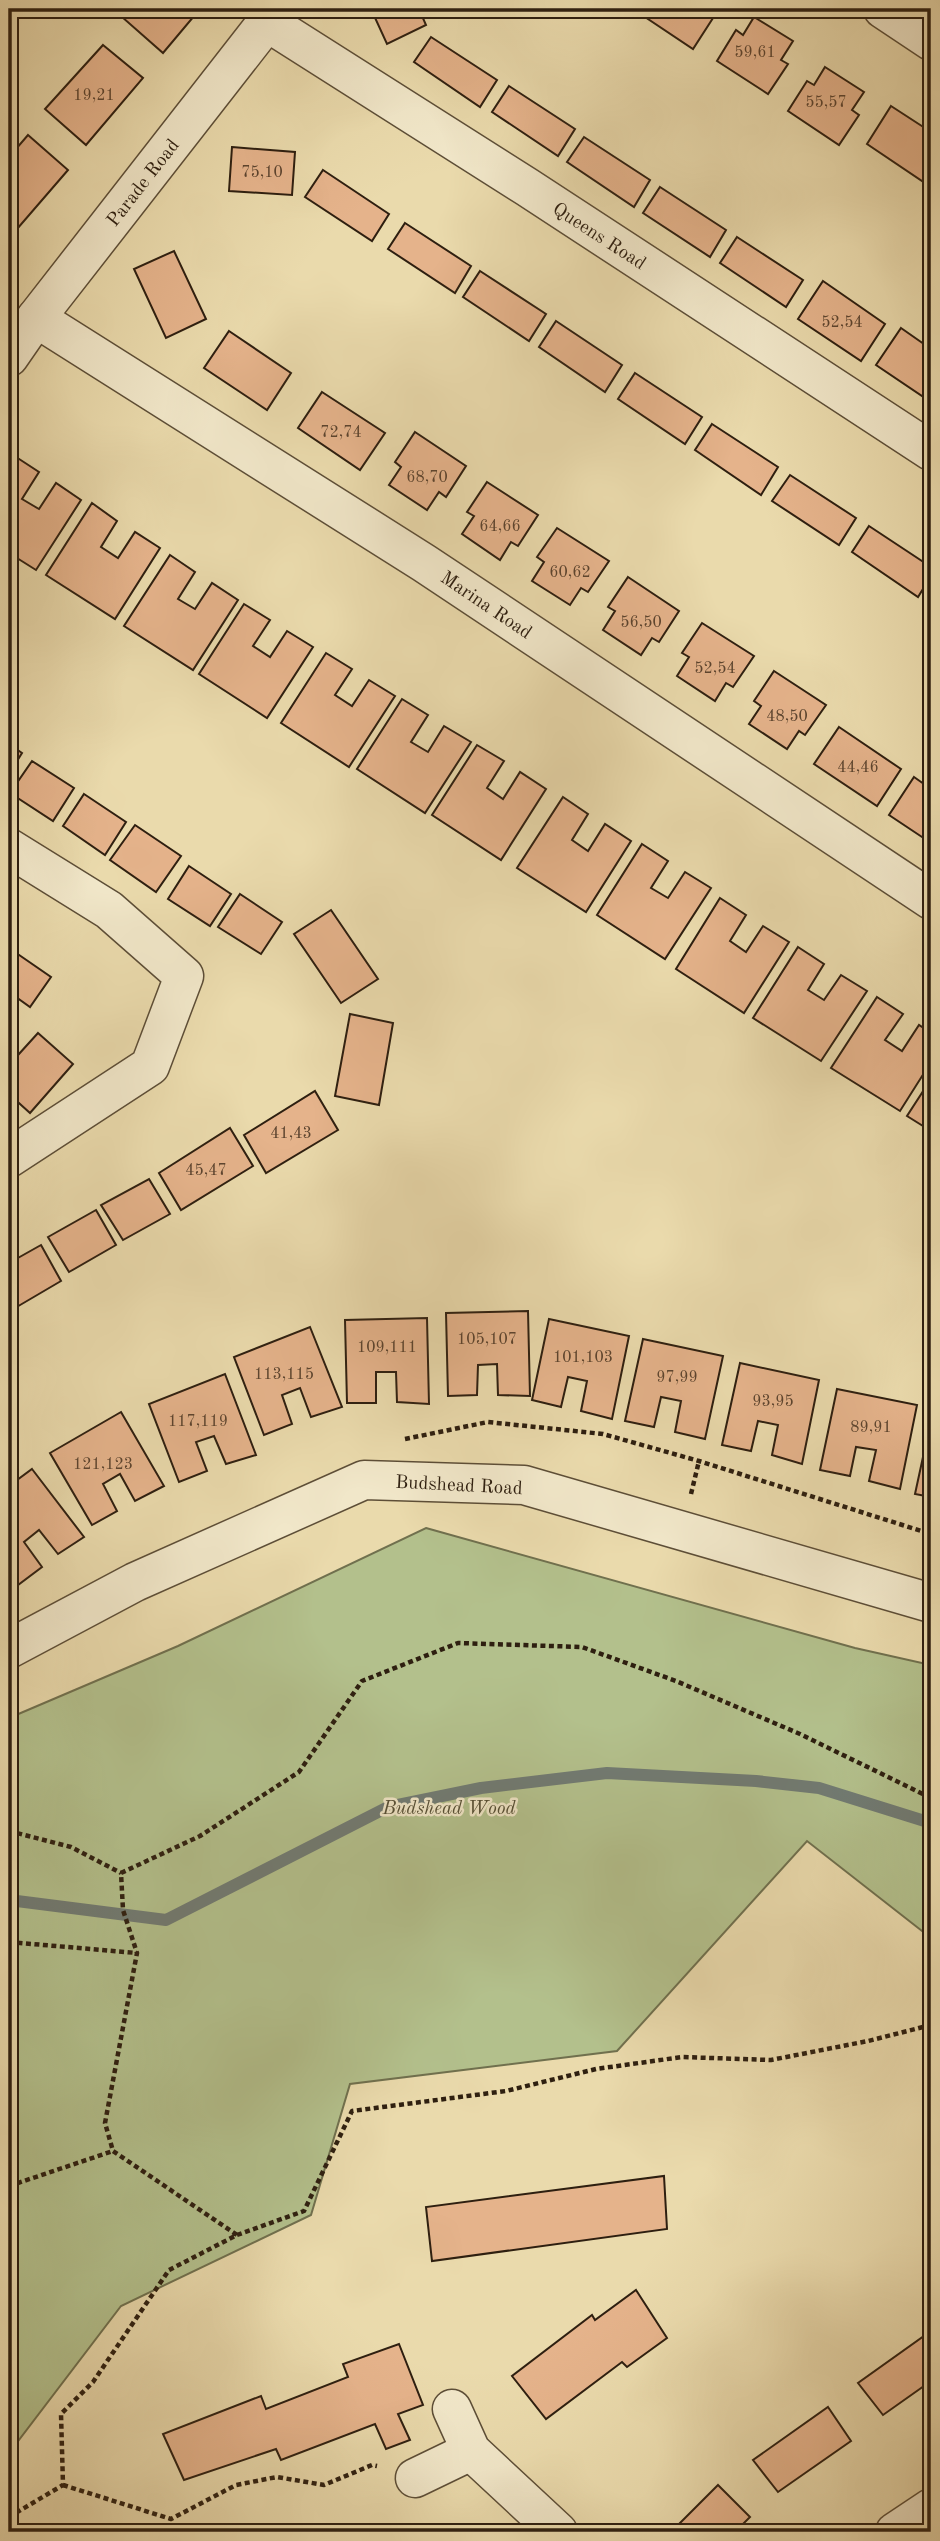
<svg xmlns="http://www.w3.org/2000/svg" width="940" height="2541" viewBox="0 0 940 2541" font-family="'Old Standard TT',serif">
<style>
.green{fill:#b3c08c;stroke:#70704e;stroke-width:2}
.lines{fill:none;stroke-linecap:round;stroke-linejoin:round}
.stream{stroke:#717b73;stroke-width:12}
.building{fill:#e5b38b;stroke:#2e1f10;stroke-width:2}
.minor-casing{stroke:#5d4e37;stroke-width:41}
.tertiary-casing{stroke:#5d4e37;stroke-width:41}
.path{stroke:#2e1f10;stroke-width:4.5;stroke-dasharray:5 3.5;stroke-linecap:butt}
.minor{stroke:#f1e7c9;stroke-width:38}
.tertiary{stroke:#f1e7c9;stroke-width:38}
.labels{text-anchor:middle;stroke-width:5;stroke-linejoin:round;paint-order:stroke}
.number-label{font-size:16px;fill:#5c442f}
.street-label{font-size:19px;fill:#2e1f10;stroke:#f1e7c9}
.park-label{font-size:19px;font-style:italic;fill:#564f35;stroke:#f1e7c9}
</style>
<rect width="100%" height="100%" fill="#eadaac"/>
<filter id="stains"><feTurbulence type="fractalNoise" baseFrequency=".00286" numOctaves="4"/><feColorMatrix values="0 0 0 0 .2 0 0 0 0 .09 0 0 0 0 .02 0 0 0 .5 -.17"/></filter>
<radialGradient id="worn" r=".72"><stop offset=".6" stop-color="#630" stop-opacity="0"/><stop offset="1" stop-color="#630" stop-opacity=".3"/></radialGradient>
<path class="green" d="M426 1528 855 1648 931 1665V1938L807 1841 617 2051 350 2084 311 2215 121 2306 9 2453V1718L178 1646Z"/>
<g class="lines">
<path class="stream" d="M9 1900 166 1920 388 1807 481 1788 607 1773 756 1781 819 1788 931 1823"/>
</g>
<g class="building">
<path d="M129 9H200L163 53 122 17Z"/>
<path d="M371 9H419L426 25 387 44Z"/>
<path d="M646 9H710L707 14 713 18 693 49 642 15Z"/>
<path d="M754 17 793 41 781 60 788 64 768 94 717 61 736 30 743 35Z"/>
<path d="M431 37 497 80 480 107 414 62Z"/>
<path d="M103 45 143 78 86 145 45 109Z"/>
<path d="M825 67 864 92 852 110 859 115 839 145 788 111 807 81 814 85Z"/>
<path d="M509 86 575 129 558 156 492 112Z"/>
<path d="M891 106 931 132V187L867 144Z"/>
<path d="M28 135 68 170 11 236 9 234V157Z"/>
<path d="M584 137 650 180 634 207 567 162Z"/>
<path d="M232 147 295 152 292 195 229 191Z"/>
<path d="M323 170 389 214 372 241 305 197Z"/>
<path d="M660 187 726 230 710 257 643 213Z"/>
<path d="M405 223 471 266 455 293 388 249Z"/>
<path d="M737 237 803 280 786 307 720 263Z"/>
<path d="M174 251 206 319 166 338 134 269Z"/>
<path d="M480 271 546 314 529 341 463 297Z"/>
<path d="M823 281 885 324 861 361 798 319Z"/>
<path d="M556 321 622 365 605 392 539 347Z"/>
<path d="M901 328 931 349V402L876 365Z"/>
<path d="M229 331 291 373 267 410 204 368Z"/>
<path d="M635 373 702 417 685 444 618 399Z"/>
<path d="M322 392 385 433 360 470 298 428Z"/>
<path d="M712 424 778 467 761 495 695 450Z"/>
<path d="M415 432 466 466 446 497 439 492 427 510 389 485 401 467 395 462Z"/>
<path d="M13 455 39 472 22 499 39 509 56 483 81 500 36 570 9 553V462Z"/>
<path d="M790 475 856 518 839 545 772 501Z"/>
<path d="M487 482 538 515 518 546 511 542 500 560 462 534 474 516 467 512Z"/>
<path d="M92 503 117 521 101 547 118 558 135 532 160 548 115 619 46 575Z"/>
<path d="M869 526 931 567V576L918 597 852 552Z"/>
<path d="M557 528 609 561 588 592 581 588 570 605 532 581 544 562 537 557Z"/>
<path d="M170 555 195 572 178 599 195 609 212 583 238 600 193 670 124 626Z"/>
<path d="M628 577 679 611 659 642 652 638 641 655 603 630 615 611 608 607Z"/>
<path d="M244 604 270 620 253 646 270 657 287 631 313 647 267 718 199 674Z"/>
<path d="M702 623 754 656 733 687 726 683 715 701 677 676 689 657 682 653Z"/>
<path d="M326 653 352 669 335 695 352 706 369 680 395 696 349 767 281 723Z"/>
<path d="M774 671 826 705 805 735 799 731 787 749 749 724 761 706 754 701Z"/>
<path d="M402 699 428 715 411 742 428 752 444 726 471 742 425 813 357 769Z"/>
<path d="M839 727 901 769 877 806 814 764Z"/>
<path d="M9 744 22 753 9 774Z"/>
<path d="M477 745 504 761 487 788 503 799 520 772 546 789 501 860 432 815Z"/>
<path d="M32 761 74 788 53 821 10 793Z"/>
<path d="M914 777 931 789V843L889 815Z"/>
<path d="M84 794 126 822 105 855 63 826Z"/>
<path d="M563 797 588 814 572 840 588 851 605 824 631 841 586 912 517 868Z"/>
<path d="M135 825 181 856 156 892 110 860Z"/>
<path d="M642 844 668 861 651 888 668 898 685 872 711 888 665 959 597 915Z"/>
<path d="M189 866 231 894 210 926 168 899Z"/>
<path d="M240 894 282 922 261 954 218 927Z"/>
<path d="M720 898 746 915 730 941 746 952 763 926 789 942 744 1013 676 969Z"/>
<path d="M331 910 378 979 341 1003 294 934Z"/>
<path d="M798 947 824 964 808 990 824 1000 841 975 867 991 821 1061 753 1018Z"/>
<path d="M9 948 51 977 30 1007 9 992Z"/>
<path d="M877 997 903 1014 885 1040 902 1051 919 1025 931 1033V1062L900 1111 831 1068Z"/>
<path d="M350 1014 393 1023 379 1105 335 1096Z"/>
<path d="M38 1033 73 1064 30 1113 9 1094V1065Z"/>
<path d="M931 1079V1131L907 1116Z"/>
<path d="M315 1091 338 1130 266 1173 244 1135Z"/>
<path d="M230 1128 253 1166 181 1210 159 1173Z"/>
<path d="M149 1179 170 1214 123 1240 101 1205Z"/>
<path d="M96 1210 116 1245 69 1272 48 1237Z"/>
<path d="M41 1245 61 1281 15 1308 9 1298V1263Z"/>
<path d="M528 1311 530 1396 498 1395 497 1364 478 1365 477 1395 448 1396 446 1313Z"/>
<path d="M427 1318 429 1404 397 1402 396 1372H376V1403H347L345 1320Z"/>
<path d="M549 1319 629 1336 612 1419 581 1411 587 1381 568 1377 561 1407 532 1400Z"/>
<path d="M310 1327 342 1407 311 1417 300 1388 282 1395 292 1424 264 1435 234 1357Z"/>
<path d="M643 1339 723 1356 705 1439 675 1432 681 1401 661 1397 654 1427 625 1421Z"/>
<path d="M740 1363 819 1380 802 1464 772 1455 778 1425 758 1421 751 1451 722 1445Z"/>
<path d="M225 1374 256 1455 226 1464 214 1436 196 1442 207 1471 179 1482 149 1404Z"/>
<path d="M837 1389 917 1405 900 1489 869 1481 876 1450 856 1447 850 1476 820 1470Z"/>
<path d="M121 1412 164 1486 135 1501 120 1474 103 1484 117 1511 92 1525 50 1453Z"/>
<path d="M931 1420V1497L915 1494Z"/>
<path d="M32 1469 84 1537 58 1554 39 1530 24 1542 42 1567 18 1585 9 1572V1486Z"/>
<path d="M664 2176 667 2229 432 2261 426 2207Z"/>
<path d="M636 2290 667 2338 627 2367 622 2362 546 2419 512 2376 592 2315 595 2320Z"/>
<path d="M931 2331V2381L883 2415 858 2383Z"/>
<path d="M399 2344 423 2405 398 2414 410 2440 386 2449 375 2424 281 2460 276 2449 184 2480 163 2434 261 2396 266 2409 348 2377 343 2364Z"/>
<path d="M828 2407 851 2441 778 2492 753 2460Z"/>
<path d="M718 2485 750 2517 735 2532H671Z"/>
</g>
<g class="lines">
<defs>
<g id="minor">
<path d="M883 9 931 41"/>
<path d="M267 22 527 187 931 451"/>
<path d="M36 318 424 563 931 900"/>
<path d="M9 357 36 318 277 9"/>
<path d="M9 848 109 910 184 976 150 1066 9 1158"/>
<path d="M452 2409 471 2451 558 2532"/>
<path d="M415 2478 471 2451"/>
<path d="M895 2532 931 2508"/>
</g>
<path id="tertiary" d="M9 1649 135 1582 364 1480 524 1485 931 1603"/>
</defs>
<use href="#minor" class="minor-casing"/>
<use href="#tertiary" class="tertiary-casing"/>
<g class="path">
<path d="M405 1439 488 1422 603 1434 699 1461 931 1534"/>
<path d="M691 1494 699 1461"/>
<path d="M9 1831 71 1847 121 1873"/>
<path d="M121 1873 200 1836 299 1772 362 1681 458 1643 582 1647 676 1681 800 1734 931 1798"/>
<path d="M9 1942 137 1953"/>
<path d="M9 2186 113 2151"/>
<path d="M237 2235 304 2211 352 2111 506 2091 596 2069 682 2057 771 2060 868 2041 931 2025"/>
<path d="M63 2485 171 2519 236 2485 277 2477 324 2485 372 2465 377 2466"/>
<path d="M9 2517 63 2485 61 2414 93 2382 169 2270 237 2235 113 2151 105 2123 137 1953 123 1910 121 1873"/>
</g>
<use href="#minor" class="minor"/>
<use href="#tertiary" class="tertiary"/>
</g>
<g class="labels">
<g class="number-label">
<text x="755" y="57">59,61</text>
<text x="94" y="100">19,21</text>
<text x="826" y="107">55,57</text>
<text x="262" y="177">75,10</text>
<text x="842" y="327">52,54</text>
<text x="341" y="437">72,74</text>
<text x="427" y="482">68,70</text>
<text x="500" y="531">64,66</text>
<text x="570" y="577">60,62</text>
<text x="641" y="627">56,50</text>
<text x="715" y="673">52,54</text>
<text x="787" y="721">48,50</text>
<text x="858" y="772">44,46</text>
<text x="291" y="1138">41,43</text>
<text x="206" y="1175">45,47</text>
<text x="487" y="1344">105,107</text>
<text x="387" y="1352">109,111</text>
<text x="583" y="1362">101,103</text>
<text x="284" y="1379">113,115</text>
<text x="677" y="1382">97,99</text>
<text x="773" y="1406">93,95</text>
<text x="198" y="1426">117,119</text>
<text x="871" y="1432">89,91</text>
<text x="103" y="1469">121,123</text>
</g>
<g class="street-label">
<text transform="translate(142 182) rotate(-52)" y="7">Parade Road</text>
<text transform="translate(600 235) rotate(33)" y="7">Queens Road</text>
<text transform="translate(487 604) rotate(34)" y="7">Marina Road</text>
<text transform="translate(459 1484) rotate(3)" y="7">Budshead Road</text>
</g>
<g class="park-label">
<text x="449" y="1814">Budshead Wood</text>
</g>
</g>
<rect width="940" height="2541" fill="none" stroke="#eadaac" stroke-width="35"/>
<rect x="10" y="10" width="919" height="2520" fill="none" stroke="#2e1f10" stroke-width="3.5"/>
<rect x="18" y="18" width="905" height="2506" fill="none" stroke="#2e1f10" stroke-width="2"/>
<rect width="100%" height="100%" filter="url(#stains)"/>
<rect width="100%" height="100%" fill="url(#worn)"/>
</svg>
